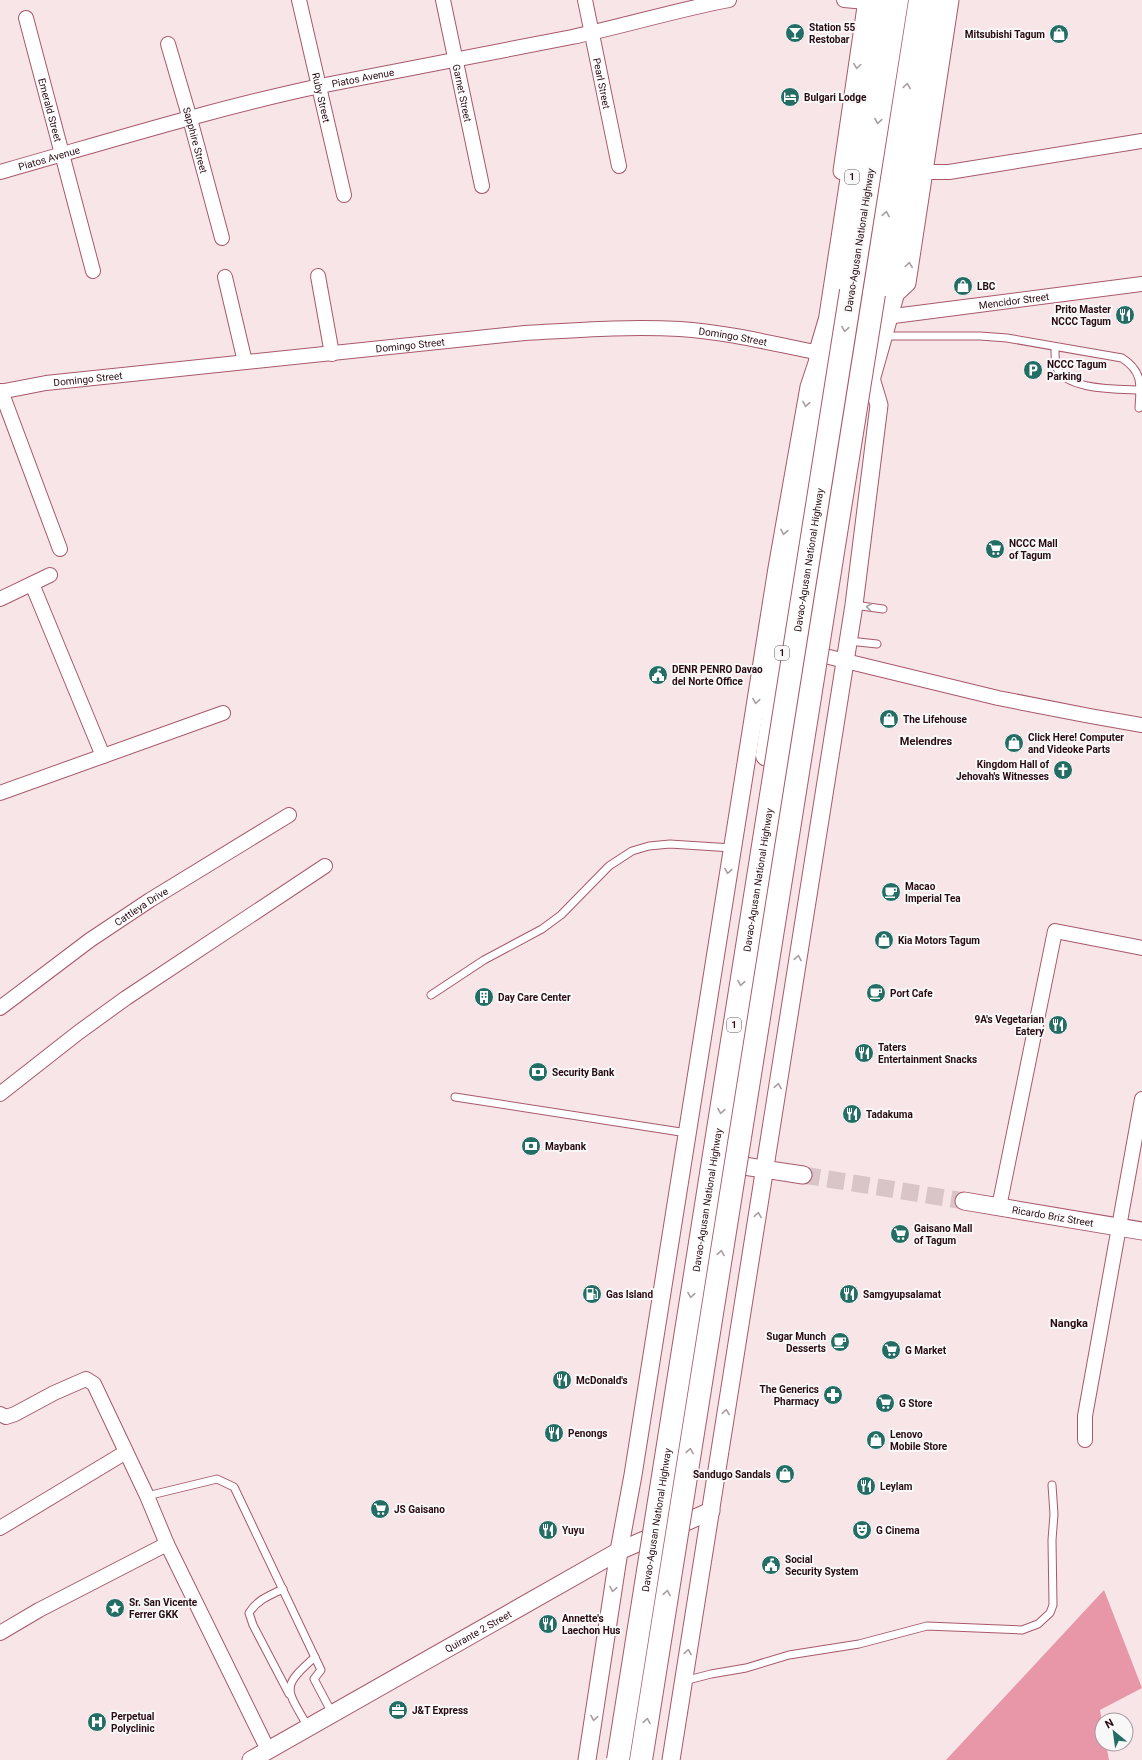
<svg xmlns="http://www.w3.org/2000/svg" width="1142" height="1760" viewBox="0 0 1142 1760" font-family="Roboto,sans-serif">
<style>
.forest{fill:#e897a8}
.lines{fill:none;stroke-linecap:round;stroke-linejoin:round}
.tertiary-tunnel{stroke:#d9c4c8;stroke-width:17;stroke-dasharray:17 8;stroke-linecap:butt}
.service-casing{stroke:#a7596b;stroke-width:9}
.minor-casing{stroke:#a7596b;stroke-width:16}
.tertiary-casing{stroke:#a7596b;stroke-width:19}
.trunk-casing{stroke:#a7596b;stroke-width:24}
.service{stroke:#fff;stroke-width:7}
.minor{stroke:#fff;stroke-width:14}
.tertiary{stroke:#fff;stroke-width:17}
.trunk{stroke:#fff;stroke-width:22}
.trunk-bridge-casing{stroke:#a7596b;stroke-width:24;stroke-linecap:butt}
.trunk-bridge{stroke:#fff;stroke-width:22}
.oneway{stroke:#a99da1}
.labels{text-anchor:middle;stroke-width:4;stroke-linejoin:round;paint-order:stroke}
.shield{fill:#f8f8f8;stroke:#675258;stroke-width:1}
.shield-label{font-size:9px;font-weight:bold;fill:#290b13}
.poi-label{font-size:10px;font-weight:bold;fill:#290b13;stroke:#f8f8f8;text-anchor:start}
.street-label{font-size:10px;fill:#290b13;stroke:#f8f8f8}
.neighbourhood-label{font-size:11px;font-weight:bold;fill:#290b13;stroke:#f8f8f8}
</style>
<rect width="100%" height="100%" fill="#f8e5e8"/>
<path class="forest" d="M1104 1590 1142 1688 1100 1710 1102 1722V1744H1106L1109 1760H946Z"/>
<g class="lines">
<path class="tertiary-tunnel" d="M803 1175 964 1201"/>
<defs>
<g id="service">
<path d="M883 336H980L1007 338 1122 358C1142 371 1141 383 1139 408"/>
<path d="M1055 347C1055 353 1055 360 1056 366 1064 391 1120 389 1140 390"/>
<path d="M854 605 883 609"/>
<path d="M849 641 877 644"/>
<path d="M431 995 484 960 542 929 561 915 609 866 632 851 649 846 670 844 732 848"/>
<path d="M455 1097 687 1133"/>
<path d="M147 1496 217 1479 234 1487 321 1670 314 1679 332 1713"/>
<path d="M283 1589C270 1595 257 1600 249 1613L253 1625 289 1694"/>
<path d="M684 1681 711 1674 746 1668 789 1655 859 1644 927 1626 1022 1630 1038 1624 1050 1613 1053 1605 1052 1540 1054 1514 1052 1485"/>
<path d="M308 1727C286 1688 280 1688 315 1657"/>
</g>
<g id="minor">
<path id="s1" d="M299 0 344 195"/>
<path id="s2" d="M443 0 482 186"/>
<path id="s3" d="M585 0 619 166"/>
<path d="M844 0 877 3"/>
<path id="s4" d="M26 18 93 271"/>
<path id="s5" d="M168 44 190 119 222 238"/>
<path id="s6" d="M0 172C106 142 212 109 320 86 404 69 488 54 572 37 624 26 676 10 729 0"/>
<path d="M923 172H949L1142 141"/>
<path d="M318 276 332 354"/>
<path d="M225 277 245 362"/>
<path id="s7" d="M886 317 1142 284"/>
<path d="M1 391 60 549"/>
<path id="s8" d="M0 392 46 383 525 333C577 330 628 326 680 329 727 332 774 344 820 353"/>
<path d="M32 584 103 756"/>
<path d="M0 599 50 575"/>
<path d="M825 656 998 698 1090 716 1142 725"/>
<path d="M0 793 223 713"/>
<path id="s9" d="M0 1008 90 940 150 900 289 815"/>
<path d="M0 1094 79 1032 126 998 325 866"/>
<path d="M999 1207 1055 931 1142 948"/>
<path d="M0 1414 6 1417 15 1414 54 1393 86 1379 94 1384 147 1496 167 1544 268 1750"/>
<path d="M1085 1440V1416L1142 1099"/>
<path d="M0 1528 126 1452"/>
<path d="M0 1633 39 1610 167 1544"/>
</g>
<g id="tertiary">
<path d="M842 171 867 0"/>
<path d="M892 297 907 283 950 0"/>
<path d="M744 1166 803 1175"/>
<path id="s10" d="M964 1201 1142 1231"/>
<path id="s11" d="M251 1760 619 1551 711 1511"/>
<path d="M587 1760 619 1551 633 1475 777 568 809 387 817 363"/>
<path d="M671 1760 854 605 879 405 870 375"/>
</g>
<g id="trunk">
<path d="M851 291 897 0"/>
<path d="M874 294 920 0"/>
<path d="M869 378 892 297 939 0"/>
<path d="M767 755 821 389 820 353 830 319 879 0"/>
</g>
</defs>
<use href="#service" class="service-casing"/>
<use href="#minor" class="minor-casing"/>
<use href="#tertiary" class="tertiary-casing"/>
<use href="#trunk" class="trunk-casing"/>
<use href="#service" class="service"/>
<use href="#minor" class="minor"/>
<use href="#tertiary" class="tertiary"/>
<use href="#trunk" class="trunk"/>
<defs>
<g id="trunk-bridge">
<path id="s12" d="M618 1760 851 291"/>
<path d="M641 1760 874 294"/>
</g>
</defs>
<use href="#trunk-bridge" class="trunk-bridge-casing"/>
<use href="#trunk-bridge" class="trunk-bridge"/>
</g>
<defs><path id="oneway-chevron" d="M-2-3.5L2.5 0L-2 3.5" fill="none" stroke-width="1.6" stroke-linecap="round" stroke-linejoin="round"/></defs>
<g class="oneway">
<use href="#oneway-chevron" transform="translate(857 66) rotate(98)"/>
<use href="#oneway-chevron" transform="translate(907 86) rotate(-81)"/>
<use href="#oneway-chevron" transform="translate(878 121) rotate(99)"/>
<use href="#oneway-chevron" transform="translate(886 214) rotate(-81)"/>
<use href="#oneway-chevron" transform="translate(909 265) rotate(-82)"/>
<use href="#oneway-chevron" transform="translate(845 329) rotate(99)"/>
<use href="#oneway-chevron" transform="translate(806 404) rotate(100)"/>
<use href="#oneway-chevron" transform="translate(784 532) rotate(100)"/>
<use href="#oneway-chevron" transform="translate(869 607) rotate(-172)"/>
<use href="#oneway-chevron" transform="translate(756 701) rotate(99)"/>
<use href="#oneway-chevron" transform="translate(728 871) rotate(99)"/>
<use href="#oneway-chevron" transform="translate(798 958) rotate(-81)"/>
<use href="#oneway-chevron" transform="translate(741 983) rotate(99)"/>
<use href="#oneway-chevron" transform="translate(778 1086) rotate(-81)"/>
<use href="#oneway-chevron" transform="translate(721 1111) rotate(99)"/>
<use href="#oneway-chevron" transform="translate(758 1215) rotate(-81)"/>
<use href="#oneway-chevron" transform="translate(721 1253) rotate(-81)"/>
<use href="#oneway-chevron" transform="translate(691 1295) rotate(99)"/>
<use href="#oneway-chevron" transform="translate(726 1412) rotate(-81)"/>
<use href="#oneway-chevron" transform="translate(690 1451) rotate(-81)"/>
<use href="#oneway-chevron" transform="translate(613 1589) rotate(99)"/>
<use href="#oneway-chevron" transform="translate(667 1593) rotate(-81)"/>
<use href="#oneway-chevron" transform="translate(688 1652) rotate(-81)"/>
<use href="#oneway-chevron" transform="translate(594 1718) rotate(99)"/>
<use href="#oneway-chevron" transform="translate(647 1721) rotate(-81)"/>
</g>
<defs>
<symbol id="bar-disc" viewBox="-11 -11 22 22"><circle r="9.5" fill="#236d65" stroke="#f8f8f8"/><path d="M-6-5H6L.8 .8V4.5H3.5V6h-7V4.5H-.8V.8Z" fill="#fff"/></symbol>
<symbol id="shop-disc" viewBox="-11 -11 22 22"><circle r="9.5" fill="#236d65" stroke="#f8f8f8"/><path d="M-5-2.5h2.3a2.7 3.5 0 0 1 5.4 0H5L5.5 6h-11ZM-1.5-2.5h3a1.5 2.3 0 0 0-3 0Z" fill="#fff"/></symbol>
<symbol id="hotel-disc" viewBox="-11 -11 22 22"><circle r="9.5" fill="#236d65" stroke="#f8f8f8"/><path d="M-6-4.5h1.5V1H6V5H4.5V3h-9V5H-6ZM-4 0a1.8 1.8 0 1 1 3.6 0ZM.5 0V-2.5h3Q6-2.5 6 0Z" fill="#fff"/></symbol>
<symbol id="restaurant-disc" viewBox="-11 -11 22 22"><circle r="9.5" fill="#236d65" stroke="#f8f8f8"/><path d="M-5-6h1v4h1v-4h1v4h1v-4h1v5L-1.5 .5V6h-2V.5L-5-1ZM5-6V6H3V1.5H1.5Q1.5-4 5-6Z" fill="#fff"/></symbol>
<symbol id="parking-disc" viewBox="-11 -11 22 22"><circle r="9.5" fill="#236d65" stroke="#f8f8f8"/><path d="M-3.5-5.5H1a3.5 3.5 0 0 1 0 7H-1V5.5H-3.5ZM-1-3.4V-.6H.8a1.4 1.4 0 0 0 0-2.8Z" fill="#fff"/></symbol>
<symbol id="supermarket-disc" viewBox="-11 -11 22 22"><circle r="9.5" fill="#236d65" stroke="#f8f8f8"/><path d="M-6-5.5h2.5l.6 2H6L4.5 2H-2.5L-4.4-4H-6ZM-1.5 3.2a1.3 1.3 0 1 0 .1 0ZM3 3.2a1.3 1.3 0 1 0 .1 0Z" fill="#fff"/></symbol>
<symbol id="civic-disc" viewBox="-11 -11 22 22"><circle r="9.5" fill="#236d65" stroke="#f8f8f8"/><path d="M-.6-6.5H3V-4.5H.6V-3L4-1V1h2V6H-6V1h2V-1L-.6-3ZM-1.2 2.5V6h2.4V2.5Z" fill="#fff"/></symbol>
<symbol id="church-disc" viewBox="-11 -11 22 22"><circle r="9.5" fill="#236d65" stroke="#f8f8f8"/><path d="M-1.2-6h2.4v3.5h3.3v2.4h-3.3V6h-2.4V-.1h-3.3v-2.4h3.3Z" fill="#fff"/></symbol>
<symbol id="cafe-disc" viewBox="-11 -11 22 22"><circle r="9.5" fill="#236d65" stroke="#f8f8f8"/><path d="M-5.5-4.5H6V0H3Q3 3.5 0 3.5H-2.5Q-5.5 3.5-5.5 0ZM3-3.2v2h1.7v-2ZM-6 4.5H4V6H-6Z" fill="#fff"/></symbol>
<symbol id="building-disc" viewBox="-11 -11 22 22"><circle r="9.5" fill="#236d65" stroke="#f8f8f8"/><path d="M-4-6H4V6H1V3H-1V6H-4ZM-2.5-4.3h1.7v1.8h-1.7ZM.8-4.3h1.7v1.8H.8ZM-2.5-1h1.7V.8h-1.7ZM.8-1h1.7V.8H.8Z" fill="#fff"/></symbol>
<symbol id="bank-disc" viewBox="-11 -11 22 22"><circle r="9.5" fill="#236d65" stroke="#f8f8f8"/><path d="M-6-4H6V4H-6ZM0-2.3a2.3 2.3 0 1 0 0 4.6a2.3 2.3 0 1 0 0-4.6Z" fill="#fff"/></symbol>
<symbol id="fuel-disc" viewBox="-11 -11 22 22"><circle r="9.5" fill="#236d65" stroke="#f8f8f8"/><path d="M-5.5-6h7V0h2V4h1.3V-2.5L3-4.5l.8-.8L6-3V5H2.5V1h-1V6h-7ZM-4.2-4.7v3.2H.2V-4.7Z" fill="#fff"/></symbol>
<symbol id="pharmacy-disc" viewBox="-11 -11 22 22"><circle r="9.5" fill="#236d65" stroke="#f8f8f8"/><path d="M-2-6h4v4h4v4h-4v4h-4v-4h-4v-4h4Z" fill="#fff"/></symbol>
<symbol id="theatre-disc" viewBox="-11 -11 22 22"><circle r="9.5" fill="#236d65" stroke="#f8f8f8"/><path d="M-5-5.5Q0-4 5-5.5V0Q5 5 0 6Q-5 5-5 0ZM-3.3-2.5H-1v1.5H-3.3ZM1-2.5H3.3v1.5H1ZM-2.8 1Q0 5.5 2.8 1Z" fill="#fff"/></symbol>
<symbol id="sight-disc" viewBox="-11 -11 22 22"><circle r="9.5" fill="#236d65" stroke="#f8f8f8"/><path d="M0-6L1.8-2.2L6-1.7L2.9 1.2L3.7 5.4L0 3.3L-3.7 5.4L-2.9 1.2L-6-1.7L-1.8-2.2Z" fill="#fff"/></symbol>
<symbol id="office-disc" viewBox="-11 -11 22 22"><circle r="9.5" fill="#236d65" stroke="#f8f8f8"/><path d="M-6-3h4V-5.5h4V-3h4V5H-6ZM-1-4.5V-3h2v-1.5ZM-6 0V1H6V0Z" fill="#fff"/></symbol>
<symbol id="hospital-disc" viewBox="-11 -11 22 22"><circle r="9.5" fill="#236d65" stroke="#f8f8f8"/><path d="M-5-5h3v3.5h4V-5h3V5h-3V1.5h-4V5h-3Z" fill="#fff"/></symbol>
</defs>
<g fill-rule="evenodd">
<use href="#bar-disc" x="784" y="22" width="22" height="22"/>
<use href="#shop-disc" x="1048" y="23" width="22" height="22"/>
<use href="#hotel-disc" x="779" y="86" width="22" height="22"/>
<use href="#shop-disc" x="952" y="275" width="22" height="22"/>
<use href="#restaurant-disc" x="1114" y="304" width="22" height="22"/>
<use href="#parking-disc" x="1022" y="359" width="22" height="22"/>
<use href="#supermarket-disc" x="984" y="538" width="22" height="22"/>
<use href="#civic-disc" x="647" y="664" width="22" height="22"/>
<use href="#shop-disc" x="878" y="708" width="22" height="22"/>
<use href="#shop-disc" x="1003" y="732" width="22" height="22"/>
<use href="#church-disc" x="1052" y="759" width="22" height="22"/>
<use href="#cafe-disc" x="880" y="881" width="22" height="22"/>
<use href="#shop-disc" x="873" y="929" width="22" height="22"/>
<use href="#cafe-disc" x="865" y="982" width="22" height="22"/>
<use href="#building-disc" x="473" y="986" width="22" height="22"/>
<use href="#restaurant-disc" x="1047" y="1014" width="22" height="22"/>
<use href="#restaurant-disc" x="853" y="1042" width="22" height="22"/>
<use href="#bank-disc" x="527" y="1061" width="22" height="22"/>
<use href="#restaurant-disc" x="841" y="1103" width="22" height="22"/>
<use href="#bank-disc" x="520" y="1135" width="22" height="22"/>
<use href="#supermarket-disc" x="889" y="1223" width="22" height="22"/>
<use href="#fuel-disc" x="581" y="1283" width="22" height="22"/>
<use href="#restaurant-disc" x="838" y="1283" width="22" height="22"/>
<use href="#cafe-disc" x="829" y="1331" width="22" height="22"/>
<use href="#supermarket-disc" x="880" y="1339" width="22" height="22"/>
<use href="#restaurant-disc" x="551" y="1369" width="22" height="22"/>
<use href="#pharmacy-disc" x="822" y="1384" width="22" height="22"/>
<use href="#supermarket-disc" x="874" y="1392" width="22" height="22"/>
<use href="#restaurant-disc" x="543" y="1422" width="22" height="22"/>
<use href="#shop-disc" x="865" y="1429" width="22" height="22"/>
<use href="#shop-disc" x="774" y="1463" width="22" height="22"/>
<use href="#restaurant-disc" x="855" y="1475" width="22" height="22"/>
<use href="#supermarket-disc" x="369" y="1498" width="22" height="22"/>
<use href="#restaurant-disc" x="537" y="1519" width="22" height="22"/>
<use href="#theatre-disc" x="851" y="1519" width="22" height="22"/>
<use href="#civic-disc" x="760" y="1554" width="22" height="22"/>
<use href="#sight-disc" x="104" y="1597" width="22" height="22"/>
<use href="#restaurant-disc" x="537" y="1613" width="22" height="22"/>
<use href="#office-disc" x="387" y="1699" width="22" height="22"/>
<use href="#hospital-disc" x="86" y="1711" width="22" height="22"/>
</g>
<g class="labels">
<g class="shield">
<rect x="845" y="170" width="14" height="14" rx="3"/>
<rect x="775" y="646" width="14" height="14" rx="3"/>
<rect x="727" y="1018" width="14" height="14" rx="3"/>
</g>
<g class="shield-label">
<text x="852" y="180">1</text>
<text x="782" y="656">1</text>
<text x="734" y="1028">1</text>
</g>
<g class="poi-label">
<text x="809" y="31">Station 55<tspan x="809" dy="12">Restobar</tspan></text>
<text x="1045" y="38" text-anchor="end">Mitsubishi Tagum</text>
<text x="804" y="101">Bulgari Lodge</text>
<text x="977" y="290">LBC</text>
<text x="1111" y="313" text-anchor="end">Prito Master<tspan x="1111" dy="12">NCCC Tagum</tspan></text>
<text x="1047" y="368">NCCC Tagum<tspan x="1047" dy="12">Parking</tspan></text>
<text x="1009" y="547">NCCC Mall<tspan x="1009" dy="12">of Tagum</tspan></text>
<text x="672" y="673">DENR PENRO Davao<tspan x="672" dy="12">del Norte Office</tspan></text>
<text x="903" y="723">The Lifehouse</text>
<text x="1028" y="741">Click Here! Computer<tspan x="1028" dy="12">and Videoke Parts</tspan></text>
<text x="1049" y="768" text-anchor="end">Kingdom Hall of<tspan x="1049" dy="12">Jehovah's Witnesses</tspan></text>
<text x="905" y="890">Macao<tspan x="905" dy="12">Imperial Tea</tspan></text>
<text x="898" y="944">Kia Motors Tagum</text>
<text x="890" y="997">Port Cafe</text>
<text x="498" y="1001">Day Care Center</text>
<text x="1044" y="1023" text-anchor="end">9A's Vegetarian<tspan x="1044" dy="12">Eatery</tspan></text>
<text x="878" y="1051">Taters<tspan x="878" dy="12">Entertainment Snacks</tspan></text>
<text x="552" y="1076">Security Bank</text>
<text x="866" y="1118">Tadakuma</text>
<text x="545" y="1150">Maybank</text>
<text x="914" y="1232">Gaisano Mall<tspan x="914" dy="12">of Tagum</tspan></text>
<text x="606" y="1298">Gas Island</text>
<text x="863" y="1298">Samgyupsalamat</text>
<text x="826" y="1340" text-anchor="end">Sugar Munch<tspan x="826" dy="12">Desserts</tspan></text>
<text x="905" y="1354">G Market</text>
<text x="576" y="1384">McDonald's</text>
<text x="819" y="1393" text-anchor="end">The Generics<tspan x="819" dy="12">Pharmacy</tspan></text>
<text x="899" y="1407">G Store</text>
<text x="568" y="1437">Penongs</text>
<text x="890" y="1438">Lenovo<tspan x="890" dy="12">Mobile Store</tspan></text>
<text x="771" y="1478" text-anchor="end">Sandugo Sandals</text>
<text x="880" y="1490">Leylam</text>
<text x="394" y="1513">JS Gaisano</text>
<text x="562" y="1534">Yuyu</text>
<text x="876" y="1534">G Cinema</text>
<text x="785" y="1563">Social<tspan x="785" dy="12">Security System</tspan></text>
<text x="129" y="1606">Sr. San Vicente<tspan x="129" dy="12">Ferrer GKK</tspan></text>
<text x="562" y="1622">Annette's<tspan x="562" dy="12">Laechon Hus</tspan></text>
<text x="412" y="1714">J&amp;T Express</text>
<text x="111" y="1720">Perpetual<tspan x="111" dy="12">Polyclinic</tspan></text>
</g>
<g class="street-label">
<text dy="4" stroke="none"><textPath href="#s6" startOffset="375">Piatos Avenue</textPath></text>
<text dy="4" stroke="none"><textPath href="#s3" startOffset="85">Pearl Street</textPath></text>
<text dy="4" stroke="none"><textPath href="#s2" startOffset="95">Garnet Street</textPath></text>
<text dy="4" stroke="none"><textPath href="#s1" startOffset="100">Ruby Street</textPath></text>
<text dy="4" stroke="none"><textPath href="#s4" startOffset="95">Emerald Street</textPath></text>
<text dy="4" stroke="none"><textPath href="#s5" startOffset="100">Sapphire Street</textPath></text>
<text dy="4" stroke="none"><textPath href="#s6" startOffset="51">Piatos Avenue</textPath></text>
<text transform="translate(859 240) rotate(-81)" y="4">Davao-Agusan National Highway</text>
<text dy="4" stroke="none"><textPath href="#s7" startOffset="129">Mencidor Street</textPath></text>
<text dy="4" stroke="none"><textPath href="#s8" startOffset="737">Domingo Street</textPath></text>
<text dy="4" stroke="none"><textPath href="#s8" startOffset="413">Domingo Street</textPath></text>
<text dy="4" stroke="none"><textPath href="#s8" startOffset="89">Domingo Street</textPath></text>
<text dy="4" stroke="none"><textPath href="#s12" startOffset="1215">Davao-Agusan National Highway</textPath></text>
<text dy="4" stroke="none"><textPath href="#s12" startOffset="891">Davao-Agusan National Highway</textPath></text>
<text dy="4" stroke="none"><textPath href="#s9" startOffset="174">Cattleya Drive</textPath></text>
<text dy="4" stroke="none"><textPath href="#s12" startOffset="567">Davao-Agusan National Highway</textPath></text>
<text dy="4" stroke="none"><textPath href="#s10" startOffset="90">Ricardo Briz Street</textPath></text>
<text dy="4" stroke="none"><textPath href="#s12" startOffset="243">Davao-Agusan National Highway</textPath></text>
<text dy="4" stroke="none"><textPath href="#s11" startOffset="261">Quirante 2 Street</textPath></text>
</g>
<g class="neighbourhood-label">
<text x="926" y="745">Melendres</text>
<text x="1069" y="1327">Nangka</text>
</g>
</g>
<g transform="translate(1114 1732) rotate(331)"><circle r="19" fill="#f8f8f8" stroke="#a5999c"/>
<path d="M0-3L7 15L0 10L-7 15Z" fill="#236d65"/>
<text y="-6" font-size="11" font-weight="bold" text-anchor="middle" fill="#290b13">N</text>
</g>
</svg>
